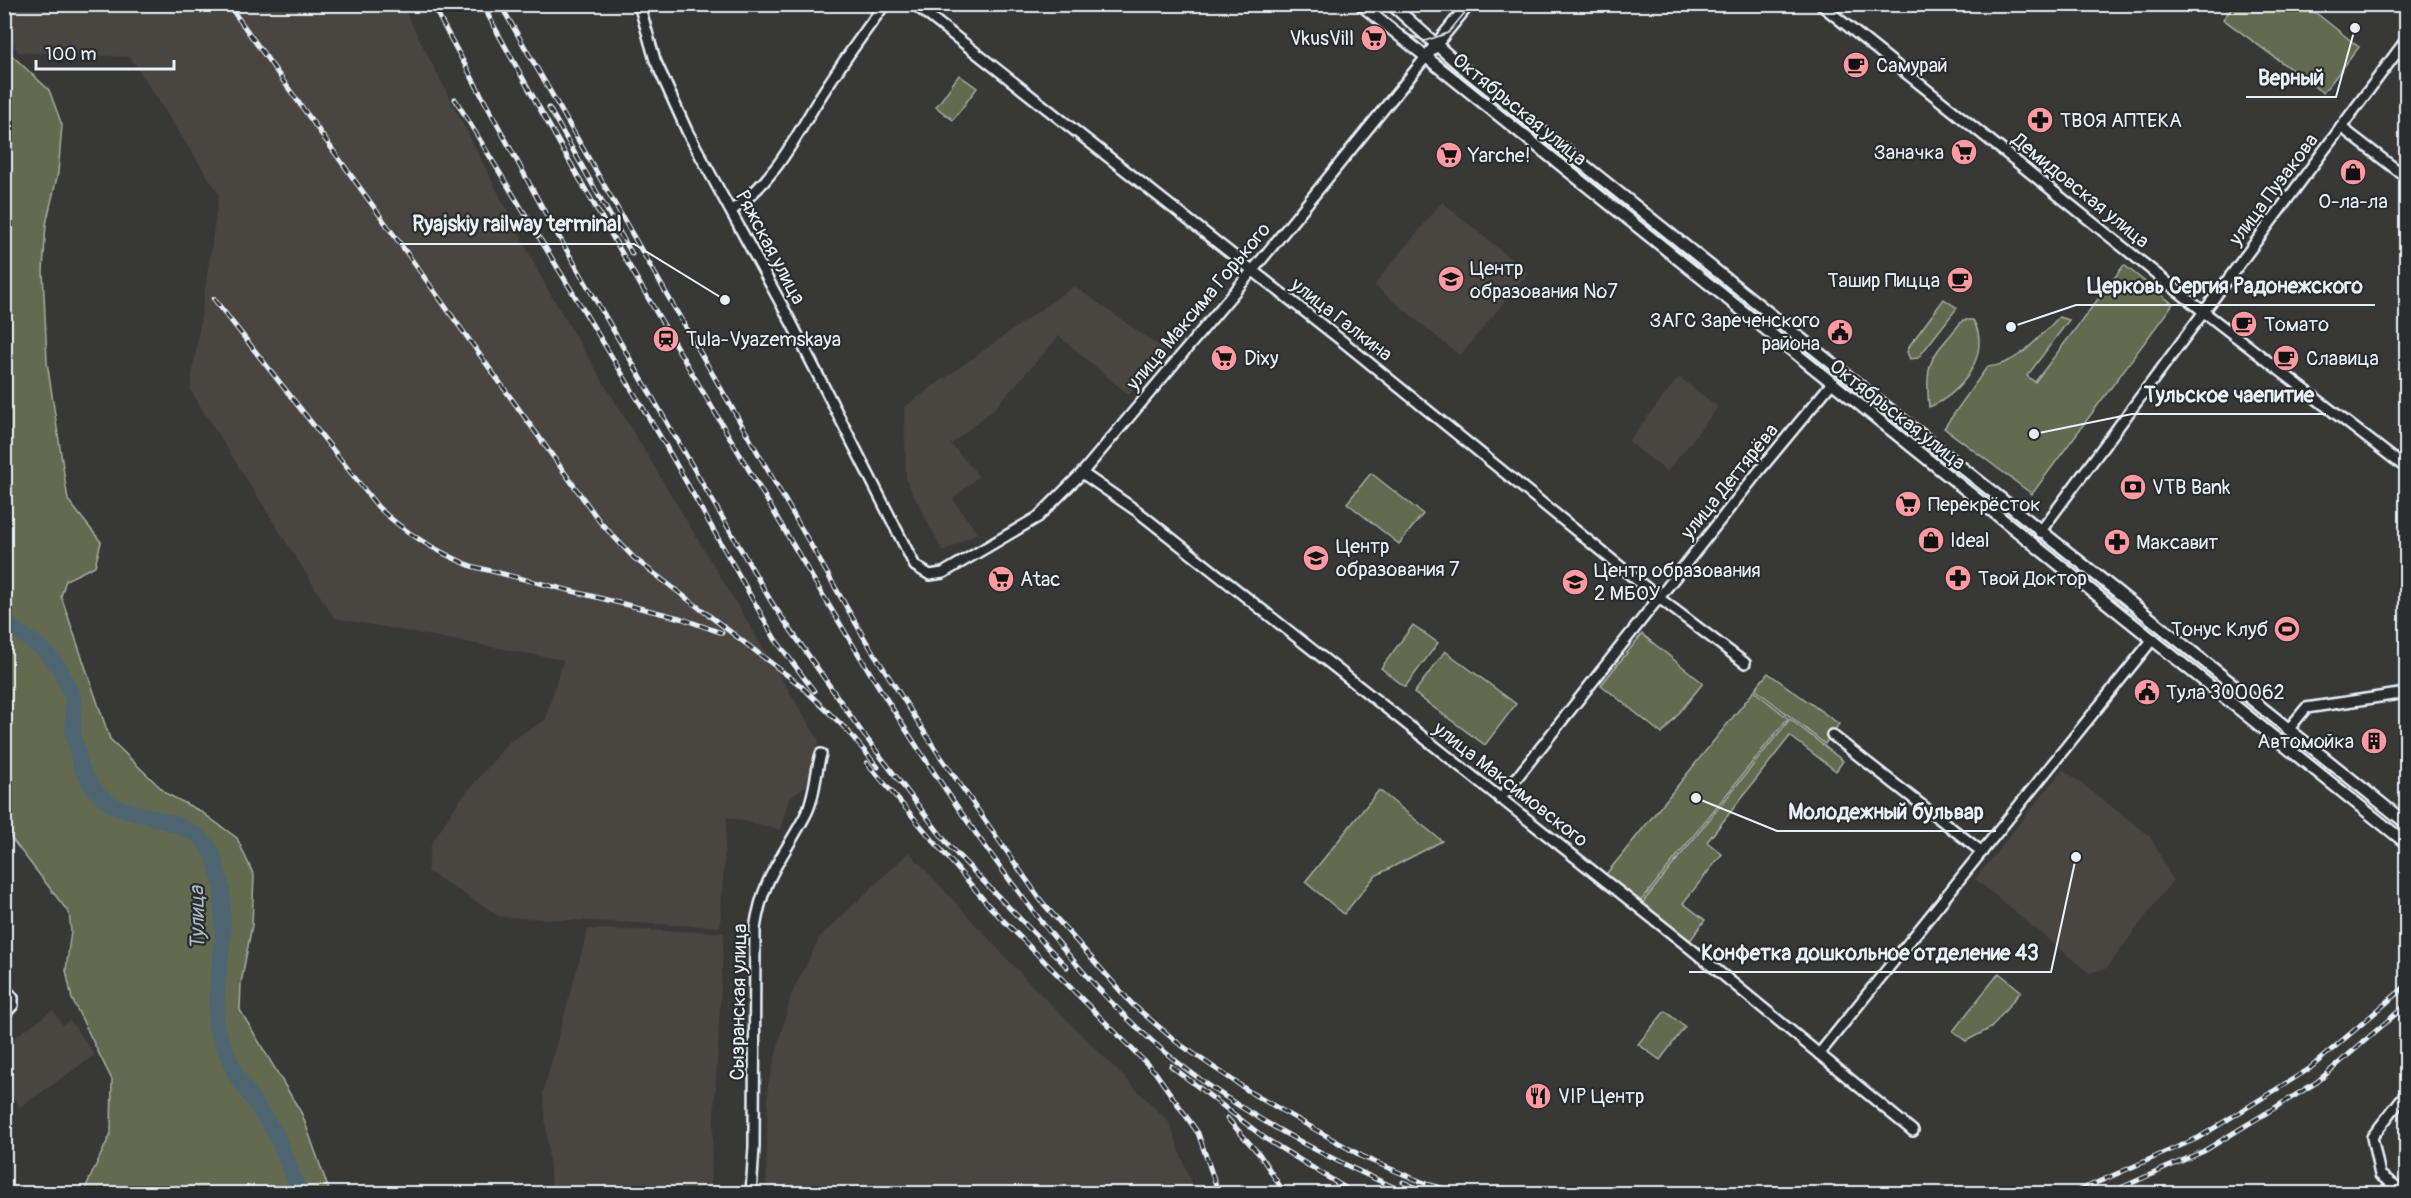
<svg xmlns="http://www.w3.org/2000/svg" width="2411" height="1198" viewBox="0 0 2411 1198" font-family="Pangolin,sans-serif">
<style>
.built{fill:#494540}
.green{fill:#646a50;stroke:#a6aea4;stroke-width:1.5}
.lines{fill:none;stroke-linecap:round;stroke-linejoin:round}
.river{stroke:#4d6672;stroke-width:16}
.minor-casing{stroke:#e8f1f8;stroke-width:14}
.major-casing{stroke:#e8f1f8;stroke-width:15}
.minor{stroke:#2a2d2e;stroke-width:9}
.major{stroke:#2a2d2e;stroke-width:10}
.tram{stroke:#e8f1f8;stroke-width:1.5}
.rail-casing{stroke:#e8f1f8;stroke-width:5}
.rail{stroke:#2a2d2e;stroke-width:3;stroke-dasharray:9;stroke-linecap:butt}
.labels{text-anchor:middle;stroke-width:4.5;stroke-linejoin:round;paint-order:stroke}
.poi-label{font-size:20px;fill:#e8f1f8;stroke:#2a2d2e;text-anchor:start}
.street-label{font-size:20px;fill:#e8f1f8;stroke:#2a2d2e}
.water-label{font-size:21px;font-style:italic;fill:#aab9c2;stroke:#2a2d2e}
.leader{fill:none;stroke:#e8f1f8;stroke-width:2}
.callout-dot{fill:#e8f1f8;stroke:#2a2d2e;stroke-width:2}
.callout-label{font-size:21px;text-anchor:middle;font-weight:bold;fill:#e8f1f8;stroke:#2a2d2e;stroke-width:4.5;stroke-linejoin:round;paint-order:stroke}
</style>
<rect width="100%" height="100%" fill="#383836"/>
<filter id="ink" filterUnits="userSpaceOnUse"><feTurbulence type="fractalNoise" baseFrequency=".0167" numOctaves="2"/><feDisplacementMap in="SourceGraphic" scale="12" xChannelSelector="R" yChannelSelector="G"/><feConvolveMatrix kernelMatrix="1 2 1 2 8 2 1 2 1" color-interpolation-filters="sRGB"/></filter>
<g filter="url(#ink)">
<g class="built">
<path d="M4 5H402L548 290 819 741 806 786 789 799 780 830 727 817 720 927 501 917 427 871 431 844 459 801 510 741 545 720 563 660 334 618 190 390 219 194 130 57 18 52 5 32Z"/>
<path d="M1442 202 1528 273 1460 356 1374 285Z"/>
<path d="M1074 286 1166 351 1129 395 1059 336 994 409 951 444 979 476 953 499 977 533 943 552 906 480 904 407Z"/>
<path d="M1679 377 1718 407 1667 472 1628 441Z"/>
<path d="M2063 769 2150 836 2173 880 2107 968 2089 973 1975 879Z"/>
<path d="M909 852 1024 977 1169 1122 1195 1193H766L768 1085 791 995 820 937Z"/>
<path d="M588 929 724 932 710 1193H552L543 1092Z"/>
<path d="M53 1010 63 1025 70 1020 95 1055 20 1107 5 1085V1044Z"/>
</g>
<g class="green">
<path d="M2234 5H2306L2359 47 2323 93 2223 19Z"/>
<path d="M5 49 49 90 62 125 58 173 46 224 43 271 47 362 68 500 101 542 95 566 66 580 61 596 110 739 167 794 200 811 237 838 254 876 252 925 241 983 240 1010 302 1114 330 1193H83L111 1133 112 1080 72 999 66 970 71 931 69 913 5 830Z"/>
<path d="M959 75 977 88 953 120 936 107Z"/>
<path d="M2124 265 2173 304 2032 494 1944 428 1987 367C2018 365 2039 337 2059 317L2069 320 2027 376 2035 382Z"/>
<path d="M1944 299 1957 308 1922 353 1918 358 1910 359 1907 352 1910 345Z"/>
<path d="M1963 320H1973C1993 353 1960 396 1929 407 1924 357 1933 357 1963 320Z"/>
<path d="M1371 473 1423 514 1399 544 1347 503Z"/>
<path d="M1413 625 1438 643 1405 687 1381 668Z"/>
<path d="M1642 634 1703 683 1662 734 1601 685Z"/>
<path d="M1445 651 1516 704 1485 745 1414 693Z"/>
<path d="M1768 673 1839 724 1825 744 1755 689Z"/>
<path d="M1754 691 1788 718 1637 906 1603 878Z"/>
<path d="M1790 719 1843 761 1836 771 1790 736 1707 842 1722 854 1683 903 1705 920 1687 945 1639 907Z"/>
<path d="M1379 790 1442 841 1375 876 1344 914 1305 882Z"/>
<path d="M1999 973 2021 991 1991 1028 1966 1041 1953 1031Z"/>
<path d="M1665 1011 1685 1027 1660 1060 1638 1044Z"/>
</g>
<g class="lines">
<path class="river" d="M4 622 44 650 59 667 73 697V733L81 767 94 789 111 805 177 825 201 837 213 854 222 887 223 932 217 994 216 1027 236 1075 276 1134 300 1194"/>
<defs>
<g id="minor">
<path d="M639 4 655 60 687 131 791 322 915 566 930 575 943 573 1038 517 1082 473 1258 264 1426 57"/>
<path d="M914 4 1341 340 1659 598 1745 663"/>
<path d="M1820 4 2204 312 2406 468"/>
<path d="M2341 127 2406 177"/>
<path d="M731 211C772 182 789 149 814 107 835 72 860 38 885 4"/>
<path d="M1082 473 1137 511 1685 944 1913 1131"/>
<path d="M2040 532 2406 40"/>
<path d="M2288 730 2306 708 2406 693"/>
<path d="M1832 735 1982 852"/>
<path d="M1500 799 1759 471 1831 384"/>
<path d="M4 987 13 998V1005L4 1015"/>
<path d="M1819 1054 2153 639"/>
<path d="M2406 1093 2372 1137 2380 1175 2406 1193"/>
<path d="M751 1194 754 1147 755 929C763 876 781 861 805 816 815 798 815 774 821 754"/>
</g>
<g id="major">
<path d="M1360 4 2406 843"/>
<path d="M1391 4 1458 64 2406 823"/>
<path d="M1426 57 1469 4"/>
</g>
</defs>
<use href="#minor" class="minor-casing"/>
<use href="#major" class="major-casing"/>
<use href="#minor" class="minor"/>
<use href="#major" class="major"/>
<path class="tram" d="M1369 4 1406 34 1425 41 1448 33 1472 4"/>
<defs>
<g id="rail">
<path d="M228 4 600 522 634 558 800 685 849 732"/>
<path d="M432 4 548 218 772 603 861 731 950 847 1067 967"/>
<path d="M482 4C576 177 675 345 775 514 844 632 914 749 995 860 1034 914 1075 967 1123 1014 1203 1094 1306 1149 1409 1194"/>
<path d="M500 4 866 641 936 750 1042 902 1132 1004 1178 1043 1253 1094 1367 1159"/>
<path d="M455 99 663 441 775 639 814 691"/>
<path d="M549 108 632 254"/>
<path d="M214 299 378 507C406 534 436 551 471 566L680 618 722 633"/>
<path d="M845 728 878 767"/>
<path d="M867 763 990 907 1155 1072 1198 1133 1219 1194"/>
<path d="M1171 1066 1266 1139 1355 1194"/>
<path d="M1227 1118 1260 1155 1285 1194"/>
<path d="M1360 1156 1427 1184 1464 1194"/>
<path d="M1403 1182 1431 1194"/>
<path d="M2071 1194 2198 1138 2309 1069 2406 986"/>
<path d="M2107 1194 2204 1151 2317 1082 2406 1005"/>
</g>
</defs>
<use href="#rail" class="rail-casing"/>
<use href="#rail" class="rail"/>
</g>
</g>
<defs>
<symbol id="supermarket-disc" viewBox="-11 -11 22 22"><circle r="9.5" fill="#ff9aa2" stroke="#2a2d2e"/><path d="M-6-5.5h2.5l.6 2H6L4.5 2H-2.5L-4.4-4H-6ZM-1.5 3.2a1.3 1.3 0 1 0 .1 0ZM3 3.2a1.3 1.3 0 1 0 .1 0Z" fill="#111"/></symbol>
<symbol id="cafe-disc" viewBox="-11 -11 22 22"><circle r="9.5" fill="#ff9aa2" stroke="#2a2d2e"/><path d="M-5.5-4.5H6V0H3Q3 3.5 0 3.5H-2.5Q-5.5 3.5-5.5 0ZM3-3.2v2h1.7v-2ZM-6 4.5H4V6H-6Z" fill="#111"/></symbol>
<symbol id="pharmacy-disc" viewBox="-11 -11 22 22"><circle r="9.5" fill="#ff9aa2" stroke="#2a2d2e"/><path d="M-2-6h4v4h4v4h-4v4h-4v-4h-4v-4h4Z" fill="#111"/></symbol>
<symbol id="shop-disc" viewBox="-11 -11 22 22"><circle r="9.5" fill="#ff9aa2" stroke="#2a2d2e"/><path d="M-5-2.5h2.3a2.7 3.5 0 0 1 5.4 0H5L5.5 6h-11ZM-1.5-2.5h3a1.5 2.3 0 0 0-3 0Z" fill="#111"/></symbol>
<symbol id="school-disc" viewBox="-11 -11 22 22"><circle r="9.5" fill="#ff9aa2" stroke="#2a2d2e"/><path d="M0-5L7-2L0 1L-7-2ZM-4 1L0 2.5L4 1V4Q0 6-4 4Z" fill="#111"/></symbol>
<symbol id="civic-disc" viewBox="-11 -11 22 22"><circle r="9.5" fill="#ff9aa2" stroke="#2a2d2e"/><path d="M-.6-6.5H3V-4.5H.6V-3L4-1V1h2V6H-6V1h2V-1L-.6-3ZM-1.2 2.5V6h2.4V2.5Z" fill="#111"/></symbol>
<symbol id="station-disc" viewBox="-11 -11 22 22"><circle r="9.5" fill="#ff9aa2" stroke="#2a2d2e"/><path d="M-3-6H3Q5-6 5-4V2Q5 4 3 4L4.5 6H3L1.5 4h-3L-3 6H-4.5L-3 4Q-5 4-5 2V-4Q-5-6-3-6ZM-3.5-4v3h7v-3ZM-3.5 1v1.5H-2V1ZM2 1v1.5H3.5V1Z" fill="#111"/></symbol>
<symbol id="bank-disc" viewBox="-11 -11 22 22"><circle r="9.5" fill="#ff9aa2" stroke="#2a2d2e"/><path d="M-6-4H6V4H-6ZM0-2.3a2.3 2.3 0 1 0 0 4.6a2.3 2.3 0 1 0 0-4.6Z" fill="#111"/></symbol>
<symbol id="stadium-disc" viewBox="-11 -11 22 22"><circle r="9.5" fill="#ff9aa2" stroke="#2a2d2e"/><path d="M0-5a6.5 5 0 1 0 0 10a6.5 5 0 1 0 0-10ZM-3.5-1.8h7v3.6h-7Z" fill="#111"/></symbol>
<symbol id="building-disc" viewBox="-11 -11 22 22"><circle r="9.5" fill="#ff9aa2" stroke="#2a2d2e"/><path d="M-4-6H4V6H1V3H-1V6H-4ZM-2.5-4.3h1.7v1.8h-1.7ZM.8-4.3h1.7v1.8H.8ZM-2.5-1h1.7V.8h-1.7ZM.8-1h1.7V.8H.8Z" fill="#111"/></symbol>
<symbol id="restaurant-disc" viewBox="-11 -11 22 22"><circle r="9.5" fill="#ff9aa2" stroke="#2a2d2e"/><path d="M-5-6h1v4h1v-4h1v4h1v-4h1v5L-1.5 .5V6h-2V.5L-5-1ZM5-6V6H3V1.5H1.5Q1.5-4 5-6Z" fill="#111"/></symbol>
</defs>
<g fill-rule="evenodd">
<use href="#supermarket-disc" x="1359" y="23" width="30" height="30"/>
<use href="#cafe-disc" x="1841" y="50" width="30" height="30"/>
<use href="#pharmacy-disc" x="2025" y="105" width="30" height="30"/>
<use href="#supermarket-disc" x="1949" y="137" width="30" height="30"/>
<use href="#supermarket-disc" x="1434" y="140" width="30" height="30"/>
<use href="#shop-disc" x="2338" y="157" width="30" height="30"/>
<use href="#school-disc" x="1436" y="264" width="30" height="30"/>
<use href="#cafe-disc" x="1945" y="265" width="30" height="30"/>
<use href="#cafe-disc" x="2229" y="309" width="30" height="30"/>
<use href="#civic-disc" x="1825" y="317" width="30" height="30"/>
<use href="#station-disc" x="651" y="324" width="30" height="30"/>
<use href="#supermarket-disc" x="1209" y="343" width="30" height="30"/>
<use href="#cafe-disc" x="2271" y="343" width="30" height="30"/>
<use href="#bank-disc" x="2118" y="472" width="30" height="30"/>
<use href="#supermarket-disc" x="1893" y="489" width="30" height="30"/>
<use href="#shop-disc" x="1916" y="525" width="30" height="30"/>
<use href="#pharmacy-disc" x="2102" y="527" width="30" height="30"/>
<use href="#school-disc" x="1301" y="543" width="30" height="30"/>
<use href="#pharmacy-disc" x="1943" y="563" width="30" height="30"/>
<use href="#supermarket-disc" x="986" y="564" width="30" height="30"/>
<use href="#school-disc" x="1560" y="567" width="30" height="30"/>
<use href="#stadium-disc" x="2272" y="614" width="30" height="30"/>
<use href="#civic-disc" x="2132" y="677" width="30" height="30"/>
<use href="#building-disc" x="2359" y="726" width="30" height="30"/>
<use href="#restaurant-disc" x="1523" y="1081" width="30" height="30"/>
</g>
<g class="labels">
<g class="poi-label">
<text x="1354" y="45" text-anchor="end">VkusVill</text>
<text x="1876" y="72">Самурай</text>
<text x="2060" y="127">ТВОЯ АПТЕКА</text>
<text x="1944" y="159" text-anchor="end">Заначка</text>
<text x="1468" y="162">Yarche!</text>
<text x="2353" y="208" text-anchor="middle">О-ла-ла</text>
<text x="1470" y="275">Центр<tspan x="1470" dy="23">образования №7</tspan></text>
<text x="1940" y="287" text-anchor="end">Ташир Пицца</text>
<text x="1820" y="327" text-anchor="end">ЗАГС Зареченского<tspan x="1820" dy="23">района</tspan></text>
<text x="2264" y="331">Томато</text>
<text x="686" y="346">Tula-Vyazemskaya</text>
<text x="1244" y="365">Dixy</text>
<text x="2306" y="365">Славица</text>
<text x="2152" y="494">VTB Bank</text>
<text x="1928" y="511">Перекрёсток</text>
<text x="1950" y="547">Ideal</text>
<text x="2136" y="549">Максавит</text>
<text x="1336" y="553">Центр<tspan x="1336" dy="23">образования 7</tspan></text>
<text x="1594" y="577">Центр образования<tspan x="1594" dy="23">2 МБОУ</tspan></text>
<text x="1978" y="585">Твой Доктор</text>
<text x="1020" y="586">Atac</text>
<text x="2268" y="636" text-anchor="end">Тонус Клуб</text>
<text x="2166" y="699">Тула 300062</text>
<text x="2354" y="748" text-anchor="end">Автомойка</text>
<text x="1558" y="1103">VIP Центр</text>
</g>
<g class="street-label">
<text transform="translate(1520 109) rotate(39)" y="7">Октябрьская улица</text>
<text transform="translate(2273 189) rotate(-53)" y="7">улица Пузакова</text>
<text transform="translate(2081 190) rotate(39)" y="7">Демидовская улица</text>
<text transform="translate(771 247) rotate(62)" y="7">Ряжская улица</text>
<text transform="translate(1198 306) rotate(-50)" y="7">улица Максима Горького</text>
<text transform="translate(1342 319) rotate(38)" y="7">улица Галкина</text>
<text transform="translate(1898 414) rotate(38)" y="7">Октябрьская улица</text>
<text transform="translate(1729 481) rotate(-51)" y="7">улица Дегтярёва</text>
<text transform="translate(1511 784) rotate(38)" y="7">улица Максимовского</text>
<text transform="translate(738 1002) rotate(-89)" y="7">Сызранская улица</text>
</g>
<g class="water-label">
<text transform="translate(197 918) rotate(-91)" y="7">Тулица</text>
</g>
</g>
<path class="leader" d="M2355 28L2336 97H2246M725 300L634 244H400M2011 327L2076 305H2375M2034 434L2132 414H2326M1696 798L1777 831H1996M2076 857L2051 972H1689"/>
<g class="callout-dot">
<circle cx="2355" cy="28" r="6"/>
<circle cx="725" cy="300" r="6"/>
<circle cx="2011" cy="327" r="6"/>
<circle cx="2034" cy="434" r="6"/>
<circle cx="1696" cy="798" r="6"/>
<circle cx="2076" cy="857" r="6"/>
</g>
<g class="callout-label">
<text x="2291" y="85">Верный</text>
<text x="517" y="231">Ryajskiy railway terminal</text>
<text x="2225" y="293">Церковь Сергия Радонежского</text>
<text x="2229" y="402">Тульское чаепитие</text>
<text x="1886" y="819">Молодежный бульвар</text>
<text x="1870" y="960">Конфетка дошкольное отделение 43</text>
</g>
<rect width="2411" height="1198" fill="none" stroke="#2a2d2e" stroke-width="24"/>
<rect x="12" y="12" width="2387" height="1174" fill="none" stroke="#e8f1f8" stroke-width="2" filter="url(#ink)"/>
<path d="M36 60v9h138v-9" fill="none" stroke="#e8f1f8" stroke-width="3"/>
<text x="45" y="60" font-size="18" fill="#e8f1f8" stroke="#2a2d2e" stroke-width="4.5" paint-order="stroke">100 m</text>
</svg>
